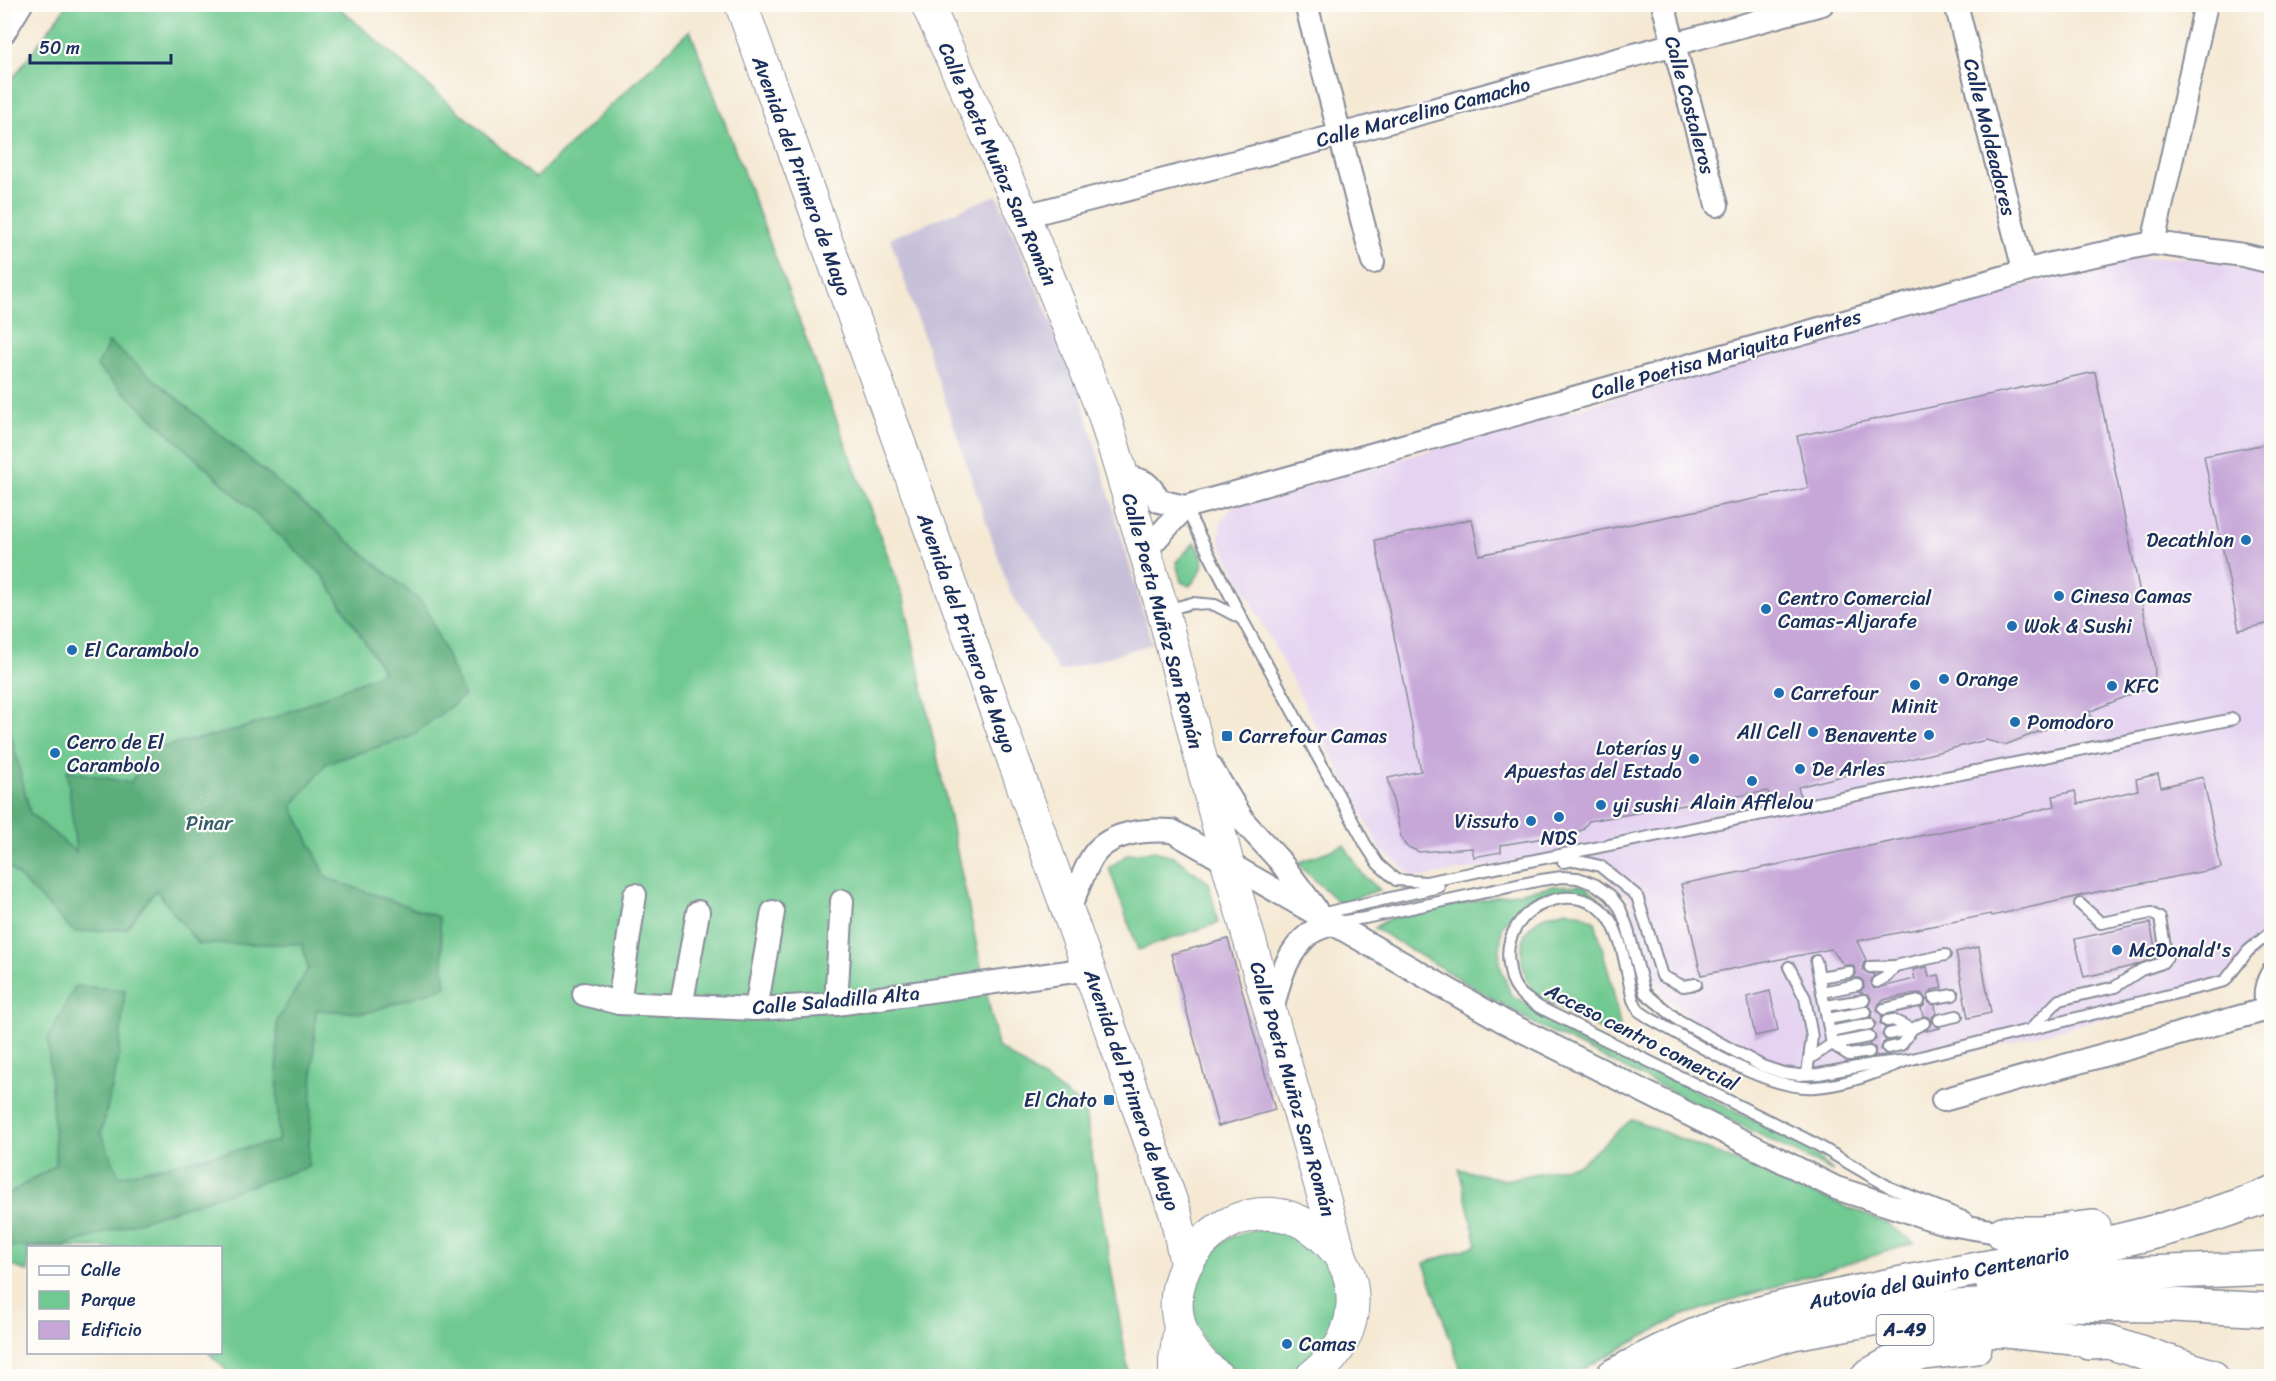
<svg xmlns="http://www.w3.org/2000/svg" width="2276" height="1381" viewBox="0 0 2276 1381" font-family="Sriracha,sans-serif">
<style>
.built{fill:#e5d3f1}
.industrial{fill:#c7c0d9}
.green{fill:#6fc990;stroke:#457c77;stroke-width:1.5}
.forest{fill:#5bad7a;stroke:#3b6e6c;stroke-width:1.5}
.building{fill:#c6a7d8}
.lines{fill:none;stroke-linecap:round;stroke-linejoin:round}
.service-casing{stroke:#888c99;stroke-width:14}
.minor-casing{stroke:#888c99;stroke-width:26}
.secondary-casing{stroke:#888c99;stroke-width:34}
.motorway-casing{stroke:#888c99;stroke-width:36}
.service{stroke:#fff;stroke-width:10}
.minor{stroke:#fff;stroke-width:22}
.secondary{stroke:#fff;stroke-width:32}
.motorway{stroke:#fff;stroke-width:33}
.poi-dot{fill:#1f6fb2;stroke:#fdfcf7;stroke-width:2}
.labels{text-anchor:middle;stroke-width:4.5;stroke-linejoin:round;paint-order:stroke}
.shield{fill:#fdfcf7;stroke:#5f6c8c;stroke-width:1.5}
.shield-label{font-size:18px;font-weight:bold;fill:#1b2f5e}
.street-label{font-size:20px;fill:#1b2f5e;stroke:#fdfcf7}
.poi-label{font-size:20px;fill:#1b2f5e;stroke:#fdfcf7;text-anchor:start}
.park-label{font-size:20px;fill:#345d6d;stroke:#fdfcf7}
</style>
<rect width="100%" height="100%" fill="#fdfcf7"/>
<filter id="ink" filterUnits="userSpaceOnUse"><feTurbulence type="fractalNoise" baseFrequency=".0167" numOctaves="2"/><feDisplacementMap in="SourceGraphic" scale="12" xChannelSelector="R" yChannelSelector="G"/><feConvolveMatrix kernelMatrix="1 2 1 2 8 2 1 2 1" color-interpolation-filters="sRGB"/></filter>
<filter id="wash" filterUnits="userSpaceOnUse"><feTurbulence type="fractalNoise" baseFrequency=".008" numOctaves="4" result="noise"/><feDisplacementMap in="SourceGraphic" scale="24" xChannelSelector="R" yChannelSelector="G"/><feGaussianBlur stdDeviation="1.35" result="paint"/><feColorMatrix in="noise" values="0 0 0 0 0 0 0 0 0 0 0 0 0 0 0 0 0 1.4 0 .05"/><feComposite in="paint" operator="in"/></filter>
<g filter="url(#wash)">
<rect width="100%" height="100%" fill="#f5e9d4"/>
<path class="built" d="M2180 257 2241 266 2271 274V945L2265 946 2230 986 1959 1055 1811 1069 1778 1065 1699 1024 1665 998 1646 968 1630 899 1581 851 1416 878 1381 850 1219 540 1221 523 1231 507 1845 333 2121 259Z"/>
<path class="industrial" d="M997 195 1078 385 1152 644 1059 672 1010 592 890 238Z"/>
<g class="green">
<path d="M67 5H336L535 178 690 30 904 599 998 1047 1084 1107 1129 1376H232L209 1353 220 1352V1248H28V1272L5 1263V89Z"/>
<path d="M1195 542C1208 563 1204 568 1190 586L1181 582 1176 562Z"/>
<path d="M1344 845 1363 875 1380 890 1339 903 1297 863Z"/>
<path d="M1154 851 1173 856 1209 883 1218 923 1138 950 1109 868 1128 854Z"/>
<path d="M1584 885 1606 904 1581 895 1559 892 1526 899 1502 926 1499 963 1511 995 1808 1149 1833 1171 1535 1024 1374 928 1390 918 1551 886Z"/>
<path d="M1566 910 1582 914 1595 921 1613 989 1623 1042 1534 993C1521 971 1512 936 1539 919 1547 914 1557 913 1566 910Z"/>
<path d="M1632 1119 1888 1224 1914 1243 1681 1316 1592 1364 1573 1376H1463L1424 1263 1477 1245 1459 1169 1505 1180 1580 1164Z"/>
<circle cx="1266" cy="1302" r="73"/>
</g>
<path class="forest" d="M109 342 425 605 464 696 410 737 327 763 292 806 327 878 439 917 446 987 366 1013 316 1010 308 1167 64 1246 5 1247V1196L56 1165 48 1039 75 986 125 990 118 1062 101 1134 119 1176 278 1141 277 1021 308 969 302 944H198L156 890 126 929 74 932 5 863V709L30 813 76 852 67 770 130 783 153 749 229 732 276 717 384 672 323 576 97 367Z"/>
<g id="blocks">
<g class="building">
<path d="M2095 372 2154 662 2155 675 2148 687 2089 712 2092 718 2064 729 2061 723 2005 745 1986 740 1798 787 1800 795 1771 801 1768 791 1589 821 1582 830 1574 833 1501 845V852L1474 857 1472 848 1419 852 1406 846 1401 837 1388 778 1421 771 1375 540 1472 519 1479 555 1808 488 1797 436Z"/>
<path d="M2271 443V623L2239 630 2204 456Z"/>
<path d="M2158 774 2161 787 2203 777 2221 868 2097 892 1992 916 1991 914 1857 941 1866 960 1863 964V970L1874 975 1870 982 1874 989 1915 979 1913 970 1927 967 1929 977 1939 975 1942 988 1932 990 1927 999 1929 1003 1935 1005 1936 1013 1932 1017V1022L1940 1028 1926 1031 1931 1023 1929 1017 1923 1016 1921 1008 1924 1006 1926 1000 1922 994 1918 993 1883 1000 1879 1004 1877 1010 1882 1016 1880 1023 1885 1028 1882 1035 1886 1041 1883 1043 1881 1049 1886 1055 1875 1056V1048L1869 1045 1876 1039 1872 1030 1876 1023 1871 1017 1873 1011 1869 1005 1871 999 1870 996 1860 992 1864 987 1863 981 1859 978H1853L1856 974 1855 968 1851 965H1844L1831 949 1701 975 1681 884 1994 821 2055 806 2053 796 2075 791 2078 804 2138 790 2136 779Z"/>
<path d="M2150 923 2157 957 2133 966 2084 977 2075 939Z"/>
<path d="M1228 939 1275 1110 1218 1126 1171 954Z"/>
<path d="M1979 947 1991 1013 1968 1018 1956 952Z"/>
<path d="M1770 991 1778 1031 1755 1036 1747 997Z"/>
</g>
</g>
</g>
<g filter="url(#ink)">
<use href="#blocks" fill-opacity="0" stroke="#888c99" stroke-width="1.5"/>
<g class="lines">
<defs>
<g id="service">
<path d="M1185 507 1242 619 1367 847 1378 864 1396 880 1426 882 2233 719"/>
<path d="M1166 610 1192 603 1215 605 1242 619"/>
<path d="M1563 862 1575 860 1600 866 1637 896 1662 976 1683 986 1696 984"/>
<path d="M1320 914 1439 887"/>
<path d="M1337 922 1365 918 1541 880 1562 877 1578 878 1596 885 1610 895 1620 908 1627 926 1645 993 1678 1020 1762 1066 1783 1073 1799 1075 1819 1074 1873 1064 1908 1060 2225 981 2248 951 2272 931"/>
<path d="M1816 961 1832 1044 1849 1055 1869 1052"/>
<path d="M1789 967 1805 998 1812 1037 1807 1074"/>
<path d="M1870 967 1895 966"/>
<path d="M1819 977 1849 972"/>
<path d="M1877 982 1886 977 1895 966 1945 955"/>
<path d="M1822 992 1857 985"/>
<path d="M1934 998 1953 995"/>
<path d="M1825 1006 1864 1000"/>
<path d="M1884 1009 1919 1001"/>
<path d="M1827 1019 1866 1012"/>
<path d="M1939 1020 1957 1016"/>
<path d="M1887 1021 1893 1020 1912 1029"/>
<path d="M2031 1029 2059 1000 2115 987 2141 970 2162 963 2167 957 2160 918 2151 913 2101 923 2080 904"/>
<path d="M1830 1032 1869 1024"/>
<path d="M1889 1034 1912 1029"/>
<path d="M1888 1048 1901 1045 1912 1029 1924 1023"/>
<path d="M1809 1059 1832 1044 1869 1037"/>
<path d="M1908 1060C1879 1072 1847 1085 1815 1087 1767 1091 1694 1042 1651 1019L1639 1011 1633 1000C1627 976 1624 947 1613 925 1585 871 1499 905 1509 964 1510 971 1511 980 1515 986 1520 996 1531 1001 1539 1007L1814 1143 1891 1188 1966 1218"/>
</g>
<g id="minor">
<path d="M1306 4 1373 262"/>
<path d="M1663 4 1717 205"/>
<path d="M1956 4 2024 270"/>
<path d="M4 32 21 4"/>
<path d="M1024 216 1340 135 1822 4"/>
<path d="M2153 243 2206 4"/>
<path d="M1124 477C1146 480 1148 482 1159 501L1185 507 2051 264 2153 243 2243 255 2272 262"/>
<path d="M1145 551 1185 507"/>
<path d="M1210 766 1245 823 1279 860 1315 908"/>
<path d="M1068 911C1076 894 1082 875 1091 859 1106 832 1146 829 1172 831L1503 1021 1836 1188 1944 1223 2003 1233"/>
<path d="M2272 974C2264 988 2263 1001 2272 1015"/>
<path d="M584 994 619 1003 756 1009 836 1004 1089 969"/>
<path d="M619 1003 635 895"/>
<path d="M836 1004 842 901"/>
<path d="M681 1007 698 912"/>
<path d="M756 1009 773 912"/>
<path d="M1272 1012C1278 983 1286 951 1312 932 1318 928 1327 926 1333 923"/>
<path d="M1943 1100 2268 1009"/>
</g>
<g id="secondary">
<path d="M741 4 1109 1025 1176 1215 1186 1264"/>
<path d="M927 4 1024 216 1104 415 1163 611 1228 865 1341 1257"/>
<path d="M1175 1376V1360L1180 1327"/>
<path d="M1217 1376C1110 1295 1240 1157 1325 1239 1339 1252 1350 1270 1352 1290 1356 1326 1340 1355 1312 1376"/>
</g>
<g id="motorway">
<path d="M2003 1233H2042L2094 1227"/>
<path d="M1993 1285 2095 1275 2272 1268"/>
<path d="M1930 1329 2006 1331 2110 1342"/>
<path d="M2089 1343 2110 1342 2211 1376"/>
<path d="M1613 1376C1651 1355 1691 1335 1732 1321 1767 1310 1803 1303 1839 1296 1983 1264 2134 1250 2272 1193"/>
<path d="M1667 1376 1716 1356 1793 1333 1872 1319 1953 1307 2032 1304 2172 1305 2272 1310"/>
<path d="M1868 1376 1895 1361 1924 1353 1975 1347"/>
</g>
</defs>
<use href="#service" class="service-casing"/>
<use href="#minor" class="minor-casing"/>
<use href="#secondary" class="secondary-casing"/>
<use href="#motorway" class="motorway-casing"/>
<use href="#service" class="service"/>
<use href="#minor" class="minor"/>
<use href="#secondary" class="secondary"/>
<use href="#motorway" class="motorway"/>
</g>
</g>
<g class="poi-dot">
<circle cx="2246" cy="540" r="6"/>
<circle cx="2059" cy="596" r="6"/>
<circle cx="1766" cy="609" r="6"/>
<circle cx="2012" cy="626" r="6"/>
<circle cx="72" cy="650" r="6"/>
<circle cx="1944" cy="679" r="6"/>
<circle cx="1915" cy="685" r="6"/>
<circle cx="2112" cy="686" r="6"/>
<circle cx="1779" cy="693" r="6"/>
<circle cx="2015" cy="722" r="6"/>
<circle cx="1813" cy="732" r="6"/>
<circle cx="1929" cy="735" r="6"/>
<rect x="1221" y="730" width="12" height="12" rx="3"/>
<circle cx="55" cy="753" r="6"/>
<circle cx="1694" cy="759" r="6"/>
<circle cx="1800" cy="769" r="6"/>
<circle cx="1752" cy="781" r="6"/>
<circle cx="1601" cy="805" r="6"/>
<circle cx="1559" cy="817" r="6"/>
<circle cx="1531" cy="821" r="6"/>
<circle cx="2117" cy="950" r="6"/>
<rect x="1103" y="1094" width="12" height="12" rx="3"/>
<circle cx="1287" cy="1344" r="6"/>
</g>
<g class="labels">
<rect class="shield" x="1876.5" y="1315" width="57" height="30" rx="4.5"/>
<g class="shield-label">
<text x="1905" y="1336">A-49</text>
</g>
<g class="street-label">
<text transform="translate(1690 105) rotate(75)" y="7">Calle Costaleros</text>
<text transform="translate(1423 112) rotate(-15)" y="7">Calle Marcelino Camacho</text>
<text transform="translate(1990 137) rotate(76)" y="7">Calle Moldeadores</text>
<text transform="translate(998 164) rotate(66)" y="7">Calle Poeta Muñoz San Román</text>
<text transform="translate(802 176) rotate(70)" y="7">Avenida del Primero de Mayo</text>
<text transform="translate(1726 354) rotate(-16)" y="7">Calle Poetisa Mariquita Fuentes</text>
<text transform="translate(1163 621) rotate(75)" y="7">Calle Poeta Muñoz San Román</text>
<text transform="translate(967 633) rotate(70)" y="7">Avenida del Primero de Mayo</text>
<text transform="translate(836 1000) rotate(-5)" y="7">Calle Saladilla Alta</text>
<text transform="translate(1642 1037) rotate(27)" y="7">Acceso centro comercial</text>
<text transform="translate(1293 1089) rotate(74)" y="7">Calle Poeta Muñoz San Román</text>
<text transform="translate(1132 1090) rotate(71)" y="7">Avenida del Primero de Mayo</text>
<text transform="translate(1939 1277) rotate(-11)" y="7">Autovía del Quinto Centenario</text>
</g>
<g class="poi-label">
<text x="2234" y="547" text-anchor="end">Decathlon</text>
<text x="2071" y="603">Cinesa Camas</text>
<text x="1778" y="605">Centro Comercial<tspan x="1778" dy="23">Camas-Aljarafe</tspan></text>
<text x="2024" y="633">Wok &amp; Sushi</text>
<text x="84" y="657">El Carambolo</text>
<text x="1956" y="686">Orange</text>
<text x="2124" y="693">KFC</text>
<text x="1791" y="700">Carrefour</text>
<text x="1915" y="713" text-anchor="middle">Minit</text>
<text x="2027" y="729">Pomodoro</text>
<text x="1801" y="739" text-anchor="end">All Cell</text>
<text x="1917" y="742" text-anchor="end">Benavente</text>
<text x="1239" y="743">Carrefour Camas</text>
<text x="67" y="749">Cerro de El<tspan x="67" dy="23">Carambolo</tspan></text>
<text x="1682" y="755" text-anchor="end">Loterías y<tspan x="1682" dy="23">Apuestas del Estado</tspan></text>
<text x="1812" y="776">De Arles</text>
<text x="1752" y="809" text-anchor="middle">Alain Afflelou</text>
<text x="1613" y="812">yi sushi</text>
<text x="1519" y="828" text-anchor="end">Vissuto</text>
<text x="1559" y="845" text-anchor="middle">NDS</text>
<text x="2129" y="957">McDonald's</text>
<text x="1097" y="1107" text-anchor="end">El Chato</text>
<text x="1299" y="1351">Camas</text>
</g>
<g class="park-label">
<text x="209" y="830">Pinar</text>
</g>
</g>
<rect width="2276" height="1381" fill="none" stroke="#fdfcf7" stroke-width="24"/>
<rect x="27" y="1246" width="195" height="108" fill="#fdfcf7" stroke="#a3aaba" stroke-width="1.5"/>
<rect x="39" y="1266" width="30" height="9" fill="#ffffff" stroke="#a3aaba" stroke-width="1.5"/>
<text x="81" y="1276" font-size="18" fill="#1b2f5e">Calle</text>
<rect x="39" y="1291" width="30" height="18" fill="#6fc990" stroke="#a3aaba" stroke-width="1.5"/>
<text x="81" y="1306" font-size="18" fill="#1b2f5e">Parque</text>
<rect x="39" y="1321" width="30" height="18" fill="#c6a7d8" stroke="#a3aaba" stroke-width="1.5"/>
<text x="81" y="1336" font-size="18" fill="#1b2f5e">Edificio</text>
<path d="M30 54v9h141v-9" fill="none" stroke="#1b2f5e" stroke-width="3"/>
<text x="39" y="54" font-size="18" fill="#1b2f5e" stroke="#fdfcf7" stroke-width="4.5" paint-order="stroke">50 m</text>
</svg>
